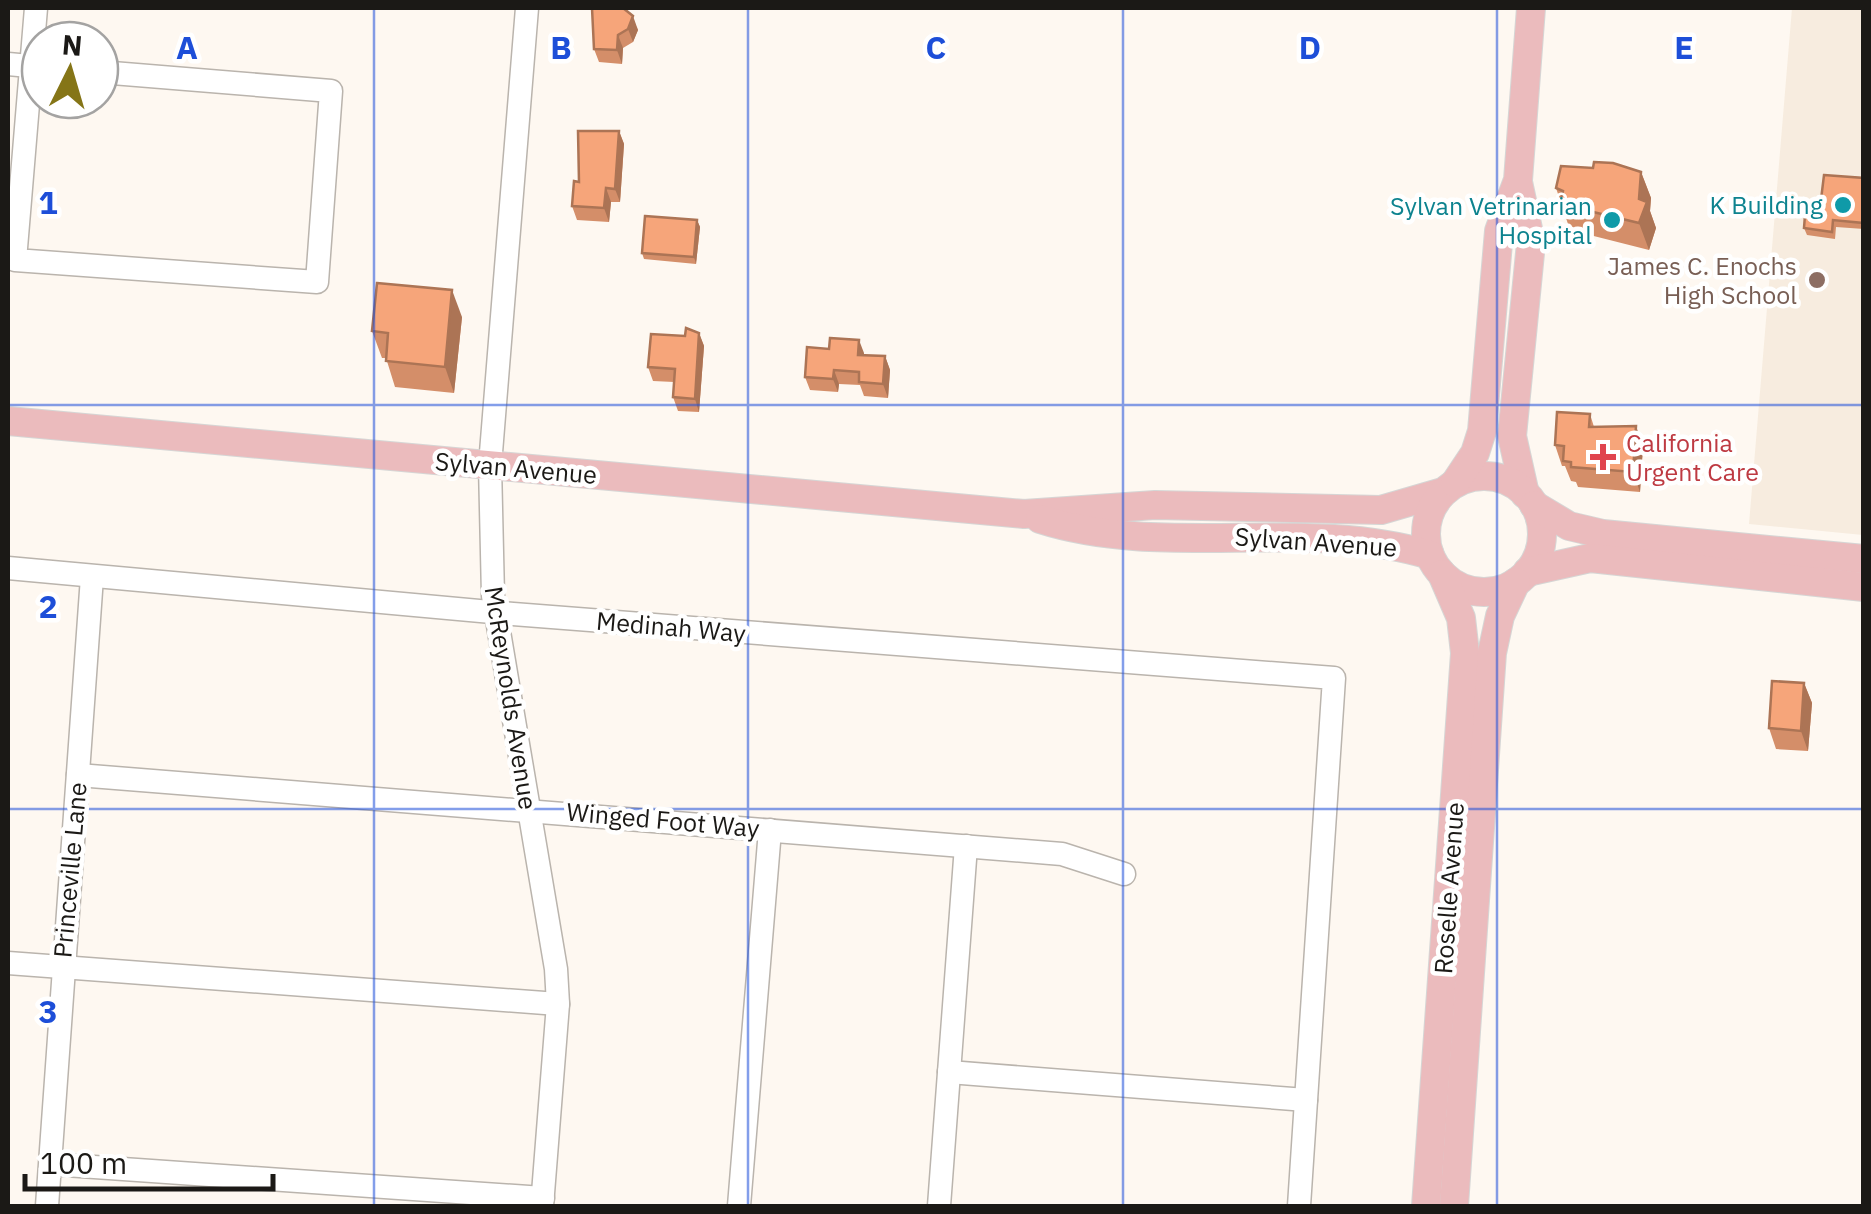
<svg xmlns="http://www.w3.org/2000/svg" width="1871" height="1214" viewBox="0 0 1871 1214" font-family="'IBM Plex Sans',sans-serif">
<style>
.built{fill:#f7ecdf}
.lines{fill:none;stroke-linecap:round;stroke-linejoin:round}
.minor-casing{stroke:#bab4ad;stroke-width:25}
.major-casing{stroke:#d6d6d5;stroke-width:30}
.minor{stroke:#fff;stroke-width:22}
.major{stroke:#ebbbbd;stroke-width:28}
.wall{fill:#d48e69}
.shaded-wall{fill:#ac7455}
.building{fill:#f6a57a;stroke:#ac7455;stroke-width:2.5}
.grid{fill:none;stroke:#1d4ed8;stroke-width:2.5;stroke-opacity:0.55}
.culture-dot{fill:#0f9aa8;stroke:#fff;stroke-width:4}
.education-dot{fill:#8d6e63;stroke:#fff;stroke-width:4}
.health-dot{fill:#e0444e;stroke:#fff;stroke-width:4}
.labels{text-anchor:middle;stroke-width:9;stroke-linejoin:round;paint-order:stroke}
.culture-label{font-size:25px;fill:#0d838f;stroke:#fff;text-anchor:end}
.education-label{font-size:25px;fill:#785e54;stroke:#fff;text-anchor:end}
.health-label{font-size:25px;fill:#be3a42;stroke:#fff;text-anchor:start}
.street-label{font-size:25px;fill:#1b1916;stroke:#fff}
.grid-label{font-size:32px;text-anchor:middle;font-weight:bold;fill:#1d4ed8;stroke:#fff;stroke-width:9;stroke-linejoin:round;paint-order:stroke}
</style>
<rect width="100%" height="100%" fill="#fef8f1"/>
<path class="built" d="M1792 8H1863V535L1749 524Z"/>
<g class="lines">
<defs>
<g id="minor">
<path d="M36 8 15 260 317 282 331 91 100 72"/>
<path d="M527 8 490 465 493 596 556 969 558 1004 542 1206"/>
<path d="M8 64 40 67"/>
<path d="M8 568 513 614 1334 678 1299 1206"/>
<path d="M78 775 1062 854 1124 874"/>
<path d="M8 963 558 1004"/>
<path d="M949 1072 1306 1100"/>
<path d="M51 1164 543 1198"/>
<path d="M47 1206 92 577"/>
<path d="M739 1206 770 830"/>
<path d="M939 1206 966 846"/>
</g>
<g id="major">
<path d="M1518 182 1531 243 1512 436 1525 494"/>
<path d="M8 421 1024 514 1155 505 1381 510 1443 492"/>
<circle cx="1484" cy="534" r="58"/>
<path d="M1455 483 1475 453 1482 431 1499 231 1518 180 1531 8"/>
<path d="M1534 505 1569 526 1603 534 1864 559"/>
<path d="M1040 519C1164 559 1303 517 1430 555"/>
<path d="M1527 572 1590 558 1864 587"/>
<path d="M1426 1206 1465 653 1461 618 1442 574"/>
<path d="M1454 1206 1492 653 1500 616 1516 582"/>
</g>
</defs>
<use href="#minor" class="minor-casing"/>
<use href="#major" class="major-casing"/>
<use href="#minor" class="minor"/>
<use href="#major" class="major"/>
</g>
<g class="wall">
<path d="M628 11 638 30 633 42 623 48 622 64 599 62 594 49Z"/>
<path d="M619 131 624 144 620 202H611L609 222 577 220 572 206 579 182Z"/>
<path d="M1641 172 1651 198 1650 211 1656 228 1649 250 1570 230 1556 188Z"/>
<path d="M1864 178V229L1836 227 1835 239 1807 235 1804 228Z"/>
<path d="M697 220 700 227 696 264 644 259 642 253Z"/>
<path d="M462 317 454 393 395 387 386 358H382L372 331Z"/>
<path d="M699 333 704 346 699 412 678 411 673 397 674 382 653 381 648 367 685 336Z"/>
<path d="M864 353V355L885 356 890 370 888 398 864 396 860 385 839 384 838 392 810 390 805 377Z"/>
<path d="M1590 414 1594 427 1643 446 1640 492 1578 487 1576 482 1571 481 1565 466H1562L1555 445Z"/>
<path d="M1804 683 1812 703 1808 751 1776 749 1769 728Z"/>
</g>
<g class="shaded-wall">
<path d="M633 16 638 30 633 42 628 29Z"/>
<path d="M618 35 623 48 622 64 617 50Z"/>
<path d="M619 131 624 144 620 202 615 189Z"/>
<path d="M1641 172 1651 198 1650 211 1656 228 1649 250 1639 223Z"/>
<path d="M606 188 611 202 609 222 604 208Z"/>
<path d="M697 220 700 227 696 264 694 257Z"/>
<path d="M452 290 462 317 454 393 445 367Z"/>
<path d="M699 333 704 346 699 412 695 399Z"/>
<path d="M859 340 864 353 863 368 858 355Z"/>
<path d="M885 356 890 370 888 398 883 384Z"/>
<path d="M834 370 839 384 838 392 833 379Z"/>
<path d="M1636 426 1643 446 1640 492 1633 472Z"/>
<path d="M1804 683 1812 703 1808 751 1801 731Z"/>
</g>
<g class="building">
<path d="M592 8H623L633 16 628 29 618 35 617 50 594 49Z"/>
<path d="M578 131H619L615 189 606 188 604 208 572 206 574 181 579 182Z"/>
<path d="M1594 162 1613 163 1641 172 1639 199 1647 202 1639 223 1560 204 1563 191 1556 188 1561 166 1593 168Z"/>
<path d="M1824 175 1864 178V223L1833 220 1832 232 1804 228 1805 215 1819 216Z"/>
<path d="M645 216 697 220 694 257 642 253Z"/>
<path d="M377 283 452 290 445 367 386 361 388 333 372 331Z"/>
<path d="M686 328 699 333 695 399 673 397 675 369 648 367 651 334 685 336Z"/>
<path d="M830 338 859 340 858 355 885 356 883 384 859 382V372L834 370 833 379 805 377 807 347 829 349Z"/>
<path d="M1557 412 1590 414 1589 427 1636 426 1633 472 1571 467V462L1563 461 1564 446 1555 445Z"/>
<path d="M1772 681 1804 683 1801 731 1769 728Z"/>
</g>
<path class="grid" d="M374 8V1206M748 8V1206M1123 8V1206M1497 8V1206M8 405H1864M8 809H1864"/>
<g class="culture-dot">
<circle cx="1843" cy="205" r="10"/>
<circle cx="1612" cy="220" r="10"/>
</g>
<circle class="education-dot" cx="1817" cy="280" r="10"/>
<path class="health-dot" d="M1598 442h10v10h10v10h-10v10h-10v-10h-10v-10h10z"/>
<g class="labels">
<g class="culture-label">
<text x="1823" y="214">K Building</text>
<text x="1592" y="215">Sylvan Vetrinarian<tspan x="1592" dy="29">Hospital</tspan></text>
</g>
<g class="education-label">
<text x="1797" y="275">James C. Enochs<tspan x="1797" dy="29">High School</tspan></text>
</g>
<g class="health-label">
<text x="1626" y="452">California<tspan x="1626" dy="29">Urgent Care</tspan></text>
</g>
<g class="street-label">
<text transform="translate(516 468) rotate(5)" y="9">Sylvan Avenue</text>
<text transform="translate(1316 542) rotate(4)" y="9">Sylvan Avenue</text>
<text transform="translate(671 627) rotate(5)" y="9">Medinah Way</text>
<text transform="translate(511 698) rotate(81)" y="9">McReynolds Avenue</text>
<text transform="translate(663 820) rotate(5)" y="9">Winged Foot Way</text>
<text transform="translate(70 870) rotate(-85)" y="9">Princeville Lane</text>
<text transform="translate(1449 888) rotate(-86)" y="9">Roselle Avenue</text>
</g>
</g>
<g class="grid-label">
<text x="187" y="59">A</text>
<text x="561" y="59">B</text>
<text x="936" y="59">C</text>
<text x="1310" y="59">D</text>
<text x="1684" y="59">E</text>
<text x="48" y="214">1</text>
<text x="48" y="618">2</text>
<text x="48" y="1023">3</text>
</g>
<rect width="1871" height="1214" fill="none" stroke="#1b1916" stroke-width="20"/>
<g transform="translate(70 70) rotate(5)"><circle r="48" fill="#ffffff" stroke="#a4a3a2" stroke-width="2.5"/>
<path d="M0-8L18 38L0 25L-18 38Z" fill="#857517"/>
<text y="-15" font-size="28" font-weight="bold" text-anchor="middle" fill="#1b1916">N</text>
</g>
<path d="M25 1174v15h248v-15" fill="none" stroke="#1b1916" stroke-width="5"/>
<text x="40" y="1174" font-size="30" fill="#1b1916" stroke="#ffffff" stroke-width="8" paint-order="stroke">100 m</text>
</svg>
